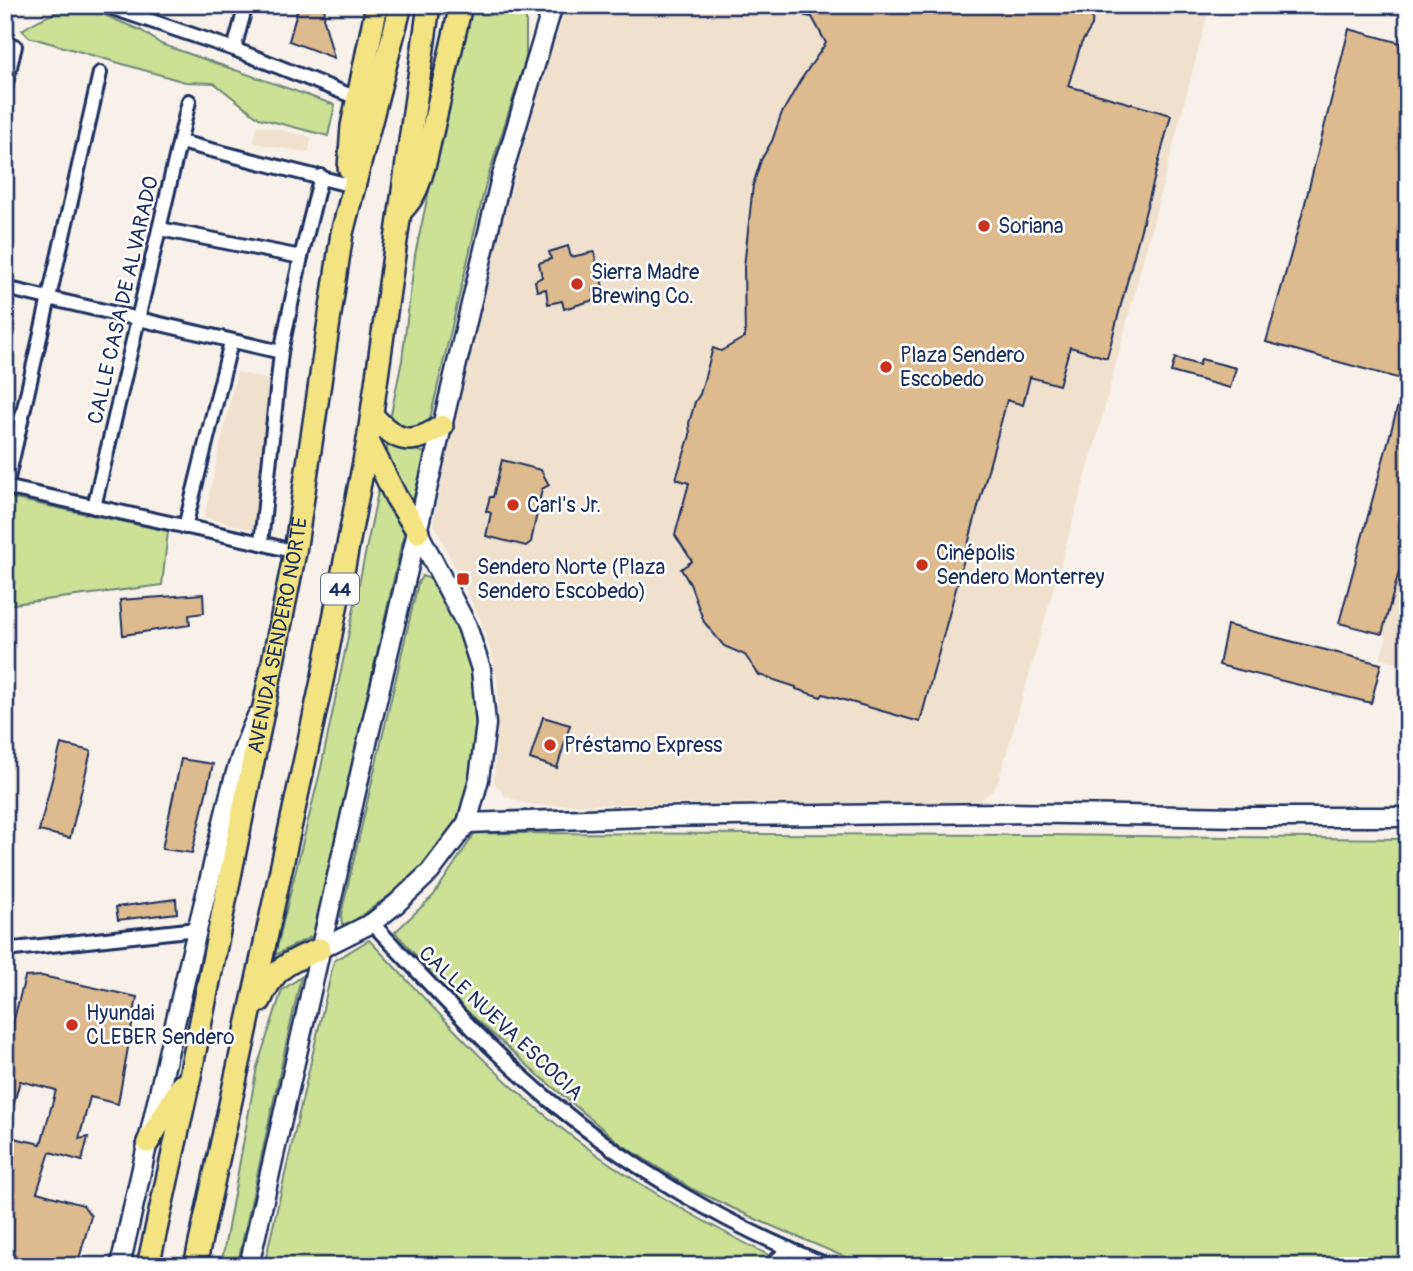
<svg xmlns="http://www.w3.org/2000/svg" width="1413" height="1271" viewBox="0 0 1413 1271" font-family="Pangolin,sans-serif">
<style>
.built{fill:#f0e1ce}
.green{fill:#cae196;stroke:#72887a;stroke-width:2}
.building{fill:#debb8f;stroke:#1b2f5e;stroke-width:2}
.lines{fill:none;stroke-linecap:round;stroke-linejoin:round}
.street-casing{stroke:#1b2f5e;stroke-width:18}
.secondary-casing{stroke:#1b2f5e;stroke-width:23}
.primary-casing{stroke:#1b2f5e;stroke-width:26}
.street{stroke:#fff;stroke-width:12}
.secondary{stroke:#fff;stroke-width:18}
.primary{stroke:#f4e382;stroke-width:21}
.poi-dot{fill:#c8321e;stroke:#fff;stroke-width:2.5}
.labels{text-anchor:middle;stroke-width:5;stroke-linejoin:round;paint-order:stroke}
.shield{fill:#fff;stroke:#5f6d8e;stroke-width:2}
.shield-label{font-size:19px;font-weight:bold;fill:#1b2f5e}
.poi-label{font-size:21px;fill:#1b2f5e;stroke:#fff;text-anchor:start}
.street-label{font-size:21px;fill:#1b2f5e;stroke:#fff}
</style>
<rect width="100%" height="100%" fill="#f8f1e9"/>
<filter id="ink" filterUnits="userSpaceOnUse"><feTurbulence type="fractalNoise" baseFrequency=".0143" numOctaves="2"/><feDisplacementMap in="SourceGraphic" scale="14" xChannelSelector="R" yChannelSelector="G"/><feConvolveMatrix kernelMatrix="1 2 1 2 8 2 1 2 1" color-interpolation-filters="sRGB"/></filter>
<g filter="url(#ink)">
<g class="built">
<path d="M567 5H1210L1095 444 999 779 994 789 982 799 972 802 535 805 522 803 505 796 494 782 498 705 497 679 492 655 480 619 433 522 486 278 547 64Z"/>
<path d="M257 125 312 137 308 153 254 143Z"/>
<path d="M237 372 274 381 253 530 204 517Z"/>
<path d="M1408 539V666L1380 658 1387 636 1382 634Z"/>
</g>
<g class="green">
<path d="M469 5H534L526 19V58L486 183 428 427 399 429 390 419 402 360 415 255Z"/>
<path d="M83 6 142 31 161 44 335 105 328 136 259 118 214 83 185 82 29 37 22 30C42 17 59 10 83 6Z"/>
<path d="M387 442 426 453 410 510 387 457Z"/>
<path d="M380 482 405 529 313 936 275 955 321 768Z"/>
<path d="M5 497 168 531 162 585 5 605Z"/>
<path d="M422 576 431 579C442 600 457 623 464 646 487 719 480 809 425 866 406 886 372 907 349 925L342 924 341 915 418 583Z"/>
<path d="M475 833 1042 835 1408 839V1266H866L760 1221 692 1189 621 1144 537 1074 456 1001 395 932 433 896Z"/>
<path d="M369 940C428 1001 484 1066 550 1119 623 1179 706 1224 790 1266H264L334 961Z"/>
<path d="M301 977 237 1266H221L257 1067 282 990Z"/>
</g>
<g class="building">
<path d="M299 5H325L324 20 334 58 289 41Z"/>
<path d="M808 5H1093L1092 26 1081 44 1068 86 1171 115 1107 358 1070 347 1059 385 1030 377 1023 405 1007 400 920 722 823 694 821 697 796 689V687L759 675 745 655 724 646 704 622 690 584 681 569 692 561 675 535 689 483 676 479 690 435 689 423 695 402 700 394 713 348 721 351 745 337 744 267 753 185 761 160 772 141 781 115 800 81 826 43 812 17 805 16Z"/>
<path d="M1349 29 1408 45V381L1266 342 1302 215Z"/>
<path d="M568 246 571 257 594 252 603 287 593 289 597 299 564 309 562 301 548 304 546 289 537 291 535 281 542 277 539 263 551 259 549 252Z"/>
<path d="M1175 358 1199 365 1201 359 1236 368 1230 388 1171 372Z"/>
<path d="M1404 383 1408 384V539L1382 634 1339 623Z"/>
<path d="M502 460 541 470 549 485 542 489 531 542 526 546 486 536 491 513 486 511 490 497H493Z"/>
<path d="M203 594 204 613 189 615 190 625 123 635 120 600Z"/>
<path d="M1227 625 1381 664 1371 703 1219 665Z"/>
<path d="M543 717 570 725 557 768 530 759Z"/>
<path d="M61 744 91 751 70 838 39 831Z"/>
<path d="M181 759 213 764 192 853 162 849Z"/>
<path d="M176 899 177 913 118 920 116 907Z"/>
<path d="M42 976 137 997 118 1104 90 1097 79 1139 88 1137 82 1161 50 1152 37 1192 83 1205 91 1216 77 1266H5V1136L41 1144 56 1090 20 1081 9 1121H5V1053L25 977Z"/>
</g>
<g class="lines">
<defs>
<g id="street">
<path d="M104 5 234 49 357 98"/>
<path d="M234 49 246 5"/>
<path d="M5 87 15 46"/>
<path d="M180 142 353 186"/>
<path d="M160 229 301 257"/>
<path d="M5 288 281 352"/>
<path d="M5 487 261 543 295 552"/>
<path d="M6 487 100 73"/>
<path d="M94 507 189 101"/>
<path d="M185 527 231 342"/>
<path d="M261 543 281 352 301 257 321 176"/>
<path d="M372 923C429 983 485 1046 548 1099 631 1169 729 1227 830 1266"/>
<path d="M5 950 197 929"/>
<path d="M770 1266 789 1249"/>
</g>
<g id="secondary">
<path d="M467 823 644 817 1007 813 1241 817H1408"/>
<path d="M320 949 372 923 396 904 430 872 467 823 479 779 486 724 481 669 467 626 418 532"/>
<path d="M120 1266C148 1142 175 1018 206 894 221 835 231 772 257 716"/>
<path d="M249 1266 370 730 500 182 553 5"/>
</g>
<g id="primary">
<path d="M349 168 352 126 377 5"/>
<path d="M403 209C416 196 420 180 425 163L461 5"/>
<path d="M372 415C396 442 411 447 442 426"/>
<path d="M368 441 396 497 418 532"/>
<path d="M260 1001C274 968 288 962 320 949"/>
<path d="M148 1142 182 1085"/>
<path id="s1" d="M148 1266 190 1076 295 552 342 233 401 5"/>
<path d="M195 1266 323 676 368 441 429 5"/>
</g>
</defs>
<use href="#street" class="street-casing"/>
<use href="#secondary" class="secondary-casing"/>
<use href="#primary" class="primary-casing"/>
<use href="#street" class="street"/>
<use href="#secondary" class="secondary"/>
<use href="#primary" class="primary"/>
</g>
</g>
<g class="poi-dot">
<circle cx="984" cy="226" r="7"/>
<circle cx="577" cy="284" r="7"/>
<circle cx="886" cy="367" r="7"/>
<circle cx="513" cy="505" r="7"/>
<circle cx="922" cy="565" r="7"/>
<rect x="456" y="572" width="14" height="14" rx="3.5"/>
<circle cx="550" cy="745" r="7"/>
<circle cx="72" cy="1025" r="7"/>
</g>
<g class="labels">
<rect class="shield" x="321" y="573.5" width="38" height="31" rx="5"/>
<g class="shield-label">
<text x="340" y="596">44</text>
</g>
<g class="poi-label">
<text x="998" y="233">Soriana</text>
<text x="591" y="279">Sierra Madre<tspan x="591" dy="24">Brewing Co.</tspan></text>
<text x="900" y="362">Plaza Sendero<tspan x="900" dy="24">Escobedo</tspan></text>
<text x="527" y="512">Carl's Jr.</text>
<text x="936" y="560">Cinépolis<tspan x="936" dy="24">Sendero Monterrey</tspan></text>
<text x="477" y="574">Sendero Norte (Plaza<tspan x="477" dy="24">Sendero Escobedo)</tspan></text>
<text x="564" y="752">Préstamo Express</text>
<text x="86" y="1020">Hyundai<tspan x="86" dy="24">CLEBER Sendero</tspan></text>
</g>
<g class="street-label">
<text transform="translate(123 300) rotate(-77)" y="7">CALLE CASA DE ALVARADO</text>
<text dy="7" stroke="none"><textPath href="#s1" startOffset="644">AVENIDA SENDERO NORTE</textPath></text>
<text transform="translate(501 1023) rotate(43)" y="7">CALLE NUEVA ESCOCIA</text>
</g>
</g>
<rect width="1413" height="1271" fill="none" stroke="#fff" stroke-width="28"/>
<rect x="14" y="14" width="1385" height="1243" fill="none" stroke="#1b2f5e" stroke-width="2.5" filter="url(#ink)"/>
</svg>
